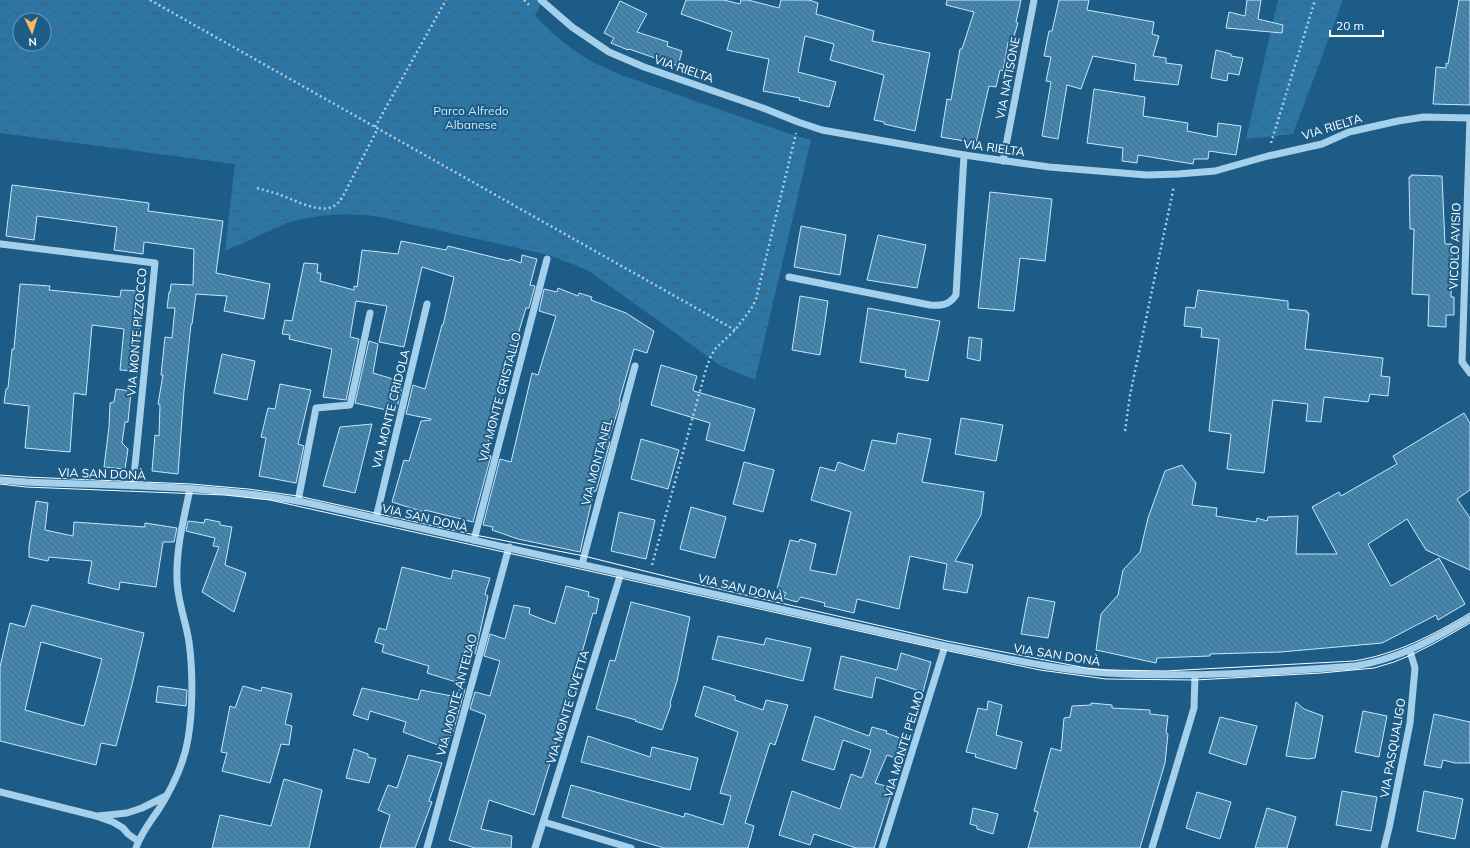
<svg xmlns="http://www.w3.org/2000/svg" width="1470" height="848" viewBox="0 0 1470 848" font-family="Mulish,sans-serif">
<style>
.forest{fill:url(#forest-crowns);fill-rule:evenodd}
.building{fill:url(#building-back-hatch);stroke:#cae6f8;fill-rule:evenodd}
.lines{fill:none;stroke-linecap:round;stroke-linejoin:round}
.path{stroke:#a5d0eb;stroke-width:2.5;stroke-dasharray:2 3;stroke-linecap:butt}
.minor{stroke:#a5d0eb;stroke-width:7}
.tram{stroke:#fff;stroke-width:1}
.labels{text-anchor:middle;stroke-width:4;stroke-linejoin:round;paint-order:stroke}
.street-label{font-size:12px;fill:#fff;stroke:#1d5c86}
.park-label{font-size:12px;fill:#cae6f8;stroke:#1d5c86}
</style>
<defs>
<pattern id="forest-crowns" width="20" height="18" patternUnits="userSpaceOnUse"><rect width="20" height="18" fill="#2d75a3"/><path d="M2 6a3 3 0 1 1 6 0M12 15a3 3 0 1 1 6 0" fill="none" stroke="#3e5e73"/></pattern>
<pattern id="building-back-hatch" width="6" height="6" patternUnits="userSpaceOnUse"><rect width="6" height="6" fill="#4586af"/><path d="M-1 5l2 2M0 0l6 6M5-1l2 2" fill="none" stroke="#486f87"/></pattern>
</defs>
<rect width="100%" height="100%" fill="#1d5c86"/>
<g class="forest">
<path d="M0 0H543L535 16 557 37 571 48 594 63 624 76 790 134 811 140 755 380 721 366 589 271 549 255 409 224C369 212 330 211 290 222 282 224 275 229 267 232 253 238 239 245 225 251L235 164 0 133ZM20 20H44V44H20Z"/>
<path d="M1278 0H1343L1293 134 1246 139Z"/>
</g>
<g class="building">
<path d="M686 0H724L740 4 741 0H748L779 8 781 0H809L818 3 816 14 874 31 872 41 930 53 915 131 884 124V122L874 120 884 75 830 60 834 44 805 36 798 72 836 82 829 107 799 100 800 98 763 91 769 59 727 50 732 32 681 14Z"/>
<path d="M947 0H1021L1016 22 1018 23 1012 43 1008 42 1003 71 1000 70 996 87 989 86 976 143 941 137 947 99 951 100 960 49H962L974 12 946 5Z"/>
<path d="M1059 0H1089L1087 10 1154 22 1152 34 1159 36 1153 56 1166 58V63L1182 65 1178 85 1134 80 1136 64 1093 56 1081 89 1067 85 1058 139 1042 136 1051 82 1046 81 1051 57 1044 56 1049 31H1052Z"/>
<path d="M1247 0H1261L1258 19 1283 25 1282 33 1226 28 1229 12 1245 16Z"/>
<path d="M1459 0H1470V105L1433 104 1436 67 1446 68V63L1448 64Z"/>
<path d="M620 1 647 14 637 32 668 42 667 46 682 51 678 66 629 49 628 50 611 43 614 38 604 33Z"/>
<path d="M1216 50 1231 54V56L1243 58 1239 75 1228 73 1227 81 1211 78Z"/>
<path d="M1094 89 1145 97 1143 116 1188 123 1187 131 1217 137 1218 123 1241 126 1236 155 1209 151 1208 159H1194L1193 164 1138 155 1137 163 1122 161 1123 148 1087 143Z"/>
<path d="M1411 175 1442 176 1445 244H1452L1451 297H1454V315H1446V327L1428 326 1429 295 1412 294 1414 229H1410L1409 177H1411Z"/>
<path d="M12 185 149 203 148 211 223 221 216 273 270 284 264 319 224 311 227 296 196 294 192 324H191L184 391 178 474 152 471 155 435 159 436 160 405 158 404 163 375H161L165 337 172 338 175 308H167L169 292H170L171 284 193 285 194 249 144 242 143 254 114 250 117 227 37 216 34 240 6 236Z"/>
<path d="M990 192 1052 199 1045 261 1020 258 1014 311 978 308Z"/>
<path d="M801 226 846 235 840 275 794 267Z"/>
<path d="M878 235 926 245 917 288 867 280Z"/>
<path d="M401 241 446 250 448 246 509 261 510 259 521 263 522 255 537 259 530 285 535 286 529 308H526L513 351 485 455 491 456 473 522 425 510 424 512 392 502 404 460 409 461 421 421 431 420V419L406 414 413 385 425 389 442 325H443L454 277 422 267 404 347 379 342 387 306 356 301 350 337 359 339 346 400 323 397 332 349 289 339 290 335 282 334 285 320 292 321 304 263 318 264 317 273H321L320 281 354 290V286L357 287 362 250 398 254Z"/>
<path d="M20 284 50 286 49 290 120 297 121 290 143 291 135 371 120 370 124 329 92 325 86 395 74 393 70 452 25 448 29 406 4 403 6 389 8 388 12 349H14Z"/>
<path d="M558 288 578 296 579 293 592 297 591 300 626 313 654 331 647 353 634 349 619 401H620V404L608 441 610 442 597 488 596 491H594L580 552 518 539 492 530 493 527 483 525 500 459 511 462 532 373 538 375 556 316 539 311 544 289 557 292Z"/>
<path d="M1198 290 1288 301V309L1307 311V313H1309L1305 349 1383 358 1381 376 1390 377 1388 396 1370 394 1368 402 1324 397 1321 422 1306 421 1308 404 1273 400 1264 473 1227 469 1231 434 1209 431 1219 339 1201 337 1202 328 1184 326 1186 307 1195 308Z"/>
<path d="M800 296 828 301 820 355 792 350Z"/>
<path d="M868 308 940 321 928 381 905 377 906 370 860 362Z"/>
<path d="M969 337 982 339 980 361 967 358Z"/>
<path d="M369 341 378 344 373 373 403 382 396 412 355 403Z"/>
<path d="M222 354 255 361 247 400 214 393Z"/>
<path d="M661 365 697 376 693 389 694 391 755 409 744 451 706 440 710 423 651 405Z"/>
<path d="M280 384 311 390 298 444 304 446 296 483 259 476 266 438 261 437 268 408 275 409Z"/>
<path d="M116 389 131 391 128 422H125L122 443 128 449 125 469 104 467 109 427 110 403 114 402Z"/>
<path d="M1464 413 1470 423V490L1457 499 1470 518V570L1426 550 1407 519 1368 544 1391 586 1439 558 1465 604 1438 620 1436 615 1382 643 1281 652 1210 654V656L1157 658 1156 663 1096 650 1101 614 1118 595 1123 570 1140 552 1148 518 1165 471 1182 465 1196 483 1192 505 1217 508 1216 516 1256 522 1257 518 1267 521 1268 517 1298 516 1296 554H1337L1312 507 1339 492 1341 496 1397 464 1393 456Z"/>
<path d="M961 418 1003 425 996 461 955 454Z"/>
<path d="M372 424 355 493 323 486 340 427Z"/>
<path d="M898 433 931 439 922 482 984 492 981 515 955 561 973 565 967 593 943 589 947 564 910 556 899 609 857 599 854 613 824 606 825 603 801 597 797 602 783 598 786 593 777 589 790 540 799 542 800 539 816 544 810 570 836 575 851 512 811 500 820 467 835 471 838 462 864 471 872 440 896 444Z"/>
<path d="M641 439 679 450 668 489 631 479Z"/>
<path d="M744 462 774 470 763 512 733 504Z"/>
<path d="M36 501 48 503 45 530 73 536 74 522 145 527V523L177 528 174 542H163L156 587 120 582 119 590 88 583 92 561 49 557 48 561 29 557V547Z"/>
<path d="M691 507 726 517 715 558 680 549Z"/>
<path d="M619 512 655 520 646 559 611 551Z"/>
<path d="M205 519 220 522V525L232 527 225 565 246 573 234 612 202 592 219 547 213 546 215 538 186 531 188 521 204 523Z"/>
<path d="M402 567 451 579 453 570 490 578 485 594 488 596 475 654 465 651 456 682 427 673 429 666 382 652 384 645 375 642 379 628 386 630Z"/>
<path d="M566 586 589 592 588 596 599 599 596 614 593 613 565 714 534 815 489 800 481 829 512 836 511 848H475L449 840 486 715 470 709 475 692 490 696 500 661 484 656 490 634 505 639 514 605 530 608 529 614 555 624Z"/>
<path d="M1028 597 1055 602 1048 638 1021 634Z"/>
<path d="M631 602 690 617 677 681 670 703 671 705 662 730 635 721 636 720 596 709 610 660 615 661Z"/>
<path d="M32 605 144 633 132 685 116 746 101 743 96 765 0 741V667L10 623 25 627ZM41 642 102 659 84 726 25 710Z"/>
<path d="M718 636 764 645 766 638 811 648 803 681 712 659Z"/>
<path d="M901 653 931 662 923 692 876 677 872 698 834 689 841 656 897 670Z"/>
<path d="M158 686 187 690 186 706 156 702Z"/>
<path d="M243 686 261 691 262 687 292 694 285 724 292 726 289 745 281 744 270 783 222 771 227 753 221 752 230 706 235 708Z"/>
<path d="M704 686 735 696V700L763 710 766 700 788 705 775 745 770 743 745 823 754 826 748 848H664L562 817 571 785 684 817 685 813 723 825 731 796 720 793 738 732 695 716Z"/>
<path d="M460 687 465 689 453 732H452L446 748 403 732 406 722 370 711 368 720 353 715 362 688 418 700 421 690 457 697Z"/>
<path d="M988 701 1002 705 996 735 1022 742 1016 769 975 757 976 754 966 752 978 708 987 710Z"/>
<path d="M1296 702 1304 709 1323 716 1315 758 1308 759 1286 756Z"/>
<path d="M1091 703 1112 705V708L1150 710V714L1168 716 1166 733 1168 734 1165 763 1140 848H1028L1038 812 1034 811 1051 748 1061 751 1064 718 1070 717 1072 706 1091 705Z"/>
<path d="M1363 711 1387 716 1379 757 1355 752Z"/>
<path d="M1434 714 1470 722V763H1455L1443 760 1441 768 1424 765Z"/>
<path d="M815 716 869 736 872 727 887 731 886 733 903 739 902 741 908 744 903 761 887 755 875 783 893 788 874 848H856L814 834 810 845 779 835 792 791 840 809 851 774 862 778 871 750 843 740 834 770 802 760Z"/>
<path d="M1220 717 1257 726 1246 765 1209 753Z"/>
<path d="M588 736 650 757 652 747 698 758 690 790 581 762Z"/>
<path d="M354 749 368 754V757L376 759 369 783 346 778Z"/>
<path d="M408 755 442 763 429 801 432 802 415 848H380L390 815 378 810 388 785 397 788Z"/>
<path d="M284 779 322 790 309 848H212L220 815 271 826Z"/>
<path d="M1342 791 1377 797 1371 831 1336 825Z"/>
<path d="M1424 791 1463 799 1455 839 1417 831Z"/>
<path d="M1197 792 1231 802 1220 839 1186 828Z"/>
<path d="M973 808 998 814 993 834 977 829V826L970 824Z"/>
<path d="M1267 808 1296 817 1287 848H1255Z"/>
</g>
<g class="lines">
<g class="path">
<path d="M150 0 735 330"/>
<path d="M524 0 529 5"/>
<path d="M375 127 446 0"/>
<path d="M1271 143 1315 0"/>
<path d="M257 188C264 190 271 192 278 194 292 199 318 213 332 207 337 205 340 201 343 196L378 128"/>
<path d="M1125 431 1130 395 1174 186"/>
<path d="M652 565 706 369 710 358 716 348 735 330 751 309 756 299 796 133"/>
</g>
<g class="minor">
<path d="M541 0 572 27 609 52 644 67 763 108 798 122 822 130 964 155 1049 167 1147 175 1178 174 1215 171 1268 156 1322 144 1349 132 1398 121 1424 117 1470 118"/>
<path d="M1470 118 1462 362 1470 373"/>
<path d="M1003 161 1034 0"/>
<path d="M1 244 155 263 133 486"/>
<path d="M789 277 930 305C942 306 949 305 956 295L964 155"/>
<path d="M0 480 26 482C122 486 219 485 313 504L945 646C998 656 1052 670 1107 673 1189 678 1273 672 1355 666 1399 659 1432 640 1470 618"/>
<path d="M298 501 316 408 350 405 370 313"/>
<path d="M376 518 427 304"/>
<path d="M474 540 547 259"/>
<path d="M582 564 635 366"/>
<path d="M0 792 96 816 113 822 123 828 128 834 138 841"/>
<path d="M98 816 127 813 142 808 166 796"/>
<path d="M544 822 631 848"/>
<path d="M136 848C141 833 150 822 159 809 172 788 184 764 188 739 193 709 193 671 189 642 186 621 177 600 177 579 176 548 184 518 190 489"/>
<path d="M427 848 509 547"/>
<path d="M535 848 621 573"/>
<path d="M882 848 945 646"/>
<path d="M1152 848 1194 708 1195 675"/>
<path d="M1384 848 1389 828 1410 723 1415 668 1410 651"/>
</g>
<g class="tram">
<path d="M0 475 26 477 191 484 248 489 298 496 475 535 584 556 693 583 947 641 1086 668 1107 670 1165 671 1354 661C1397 654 1433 635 1470 613"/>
<path d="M0 484 26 487 225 495 270 500 944 650 1040 670 1106 679 1195 680 1321 673 1374 668 1394 662 1411 655 1435 643 1470 623"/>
</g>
</g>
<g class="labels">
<g class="street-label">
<text transform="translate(684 69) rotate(19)" y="4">VIA RIELTA</text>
<text transform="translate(1008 78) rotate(-79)" y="4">VIA NATISONE</text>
<text transform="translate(1332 127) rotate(-17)" y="4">VIA RIELTA</text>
<text transform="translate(994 148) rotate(8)" y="4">VIA RIELTA</text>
<text transform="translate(1455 246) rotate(-88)" y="4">VICOLO AVISIO</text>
<text transform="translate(137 332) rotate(-85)" y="4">VIA MONTE PIZZOCCO</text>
<text transform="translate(500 397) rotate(-75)" y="4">VIA MONTE CRISTALLO</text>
<text transform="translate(391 409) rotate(-76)" y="4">VIA MONTE CRIDOLA</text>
<text transform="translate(597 462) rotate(-75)" y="4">VIA MONTANEL</text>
<text transform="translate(102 474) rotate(2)" y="4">VIA SAN DONÀ</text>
<text transform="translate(425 518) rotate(13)" y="4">VIA SAN DONÀ</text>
<text transform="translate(741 588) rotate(13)" y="4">VIA SAN DONÀ</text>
<text transform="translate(1057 655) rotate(9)" y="4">VIA SAN DONÀ</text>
<text transform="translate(457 695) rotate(-75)" y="4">VIA MONTE ANTELAO</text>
<text transform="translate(568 707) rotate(-73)" y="4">VIA MONTE CIVETTA</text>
<text transform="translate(904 744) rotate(-73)" y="4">VIA MONTE PELMO</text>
<text transform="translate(1393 748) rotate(-80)" y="4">VIA PASQUALIGO</text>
</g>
<g class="park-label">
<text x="471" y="115">Parco Alfredo<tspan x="471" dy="14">Albanese</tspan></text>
</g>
</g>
<g transform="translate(32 32) rotate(176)"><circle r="19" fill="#1d5c86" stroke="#779db6"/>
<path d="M0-3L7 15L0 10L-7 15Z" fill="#fbb663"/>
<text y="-6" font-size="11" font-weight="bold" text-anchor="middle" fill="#ffffff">N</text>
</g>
<path d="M1330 30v6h53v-6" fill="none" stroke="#ffffff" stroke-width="2"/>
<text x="1336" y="30" font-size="12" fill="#ffffff" stroke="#1d5c86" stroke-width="3" paint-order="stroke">20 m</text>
</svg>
